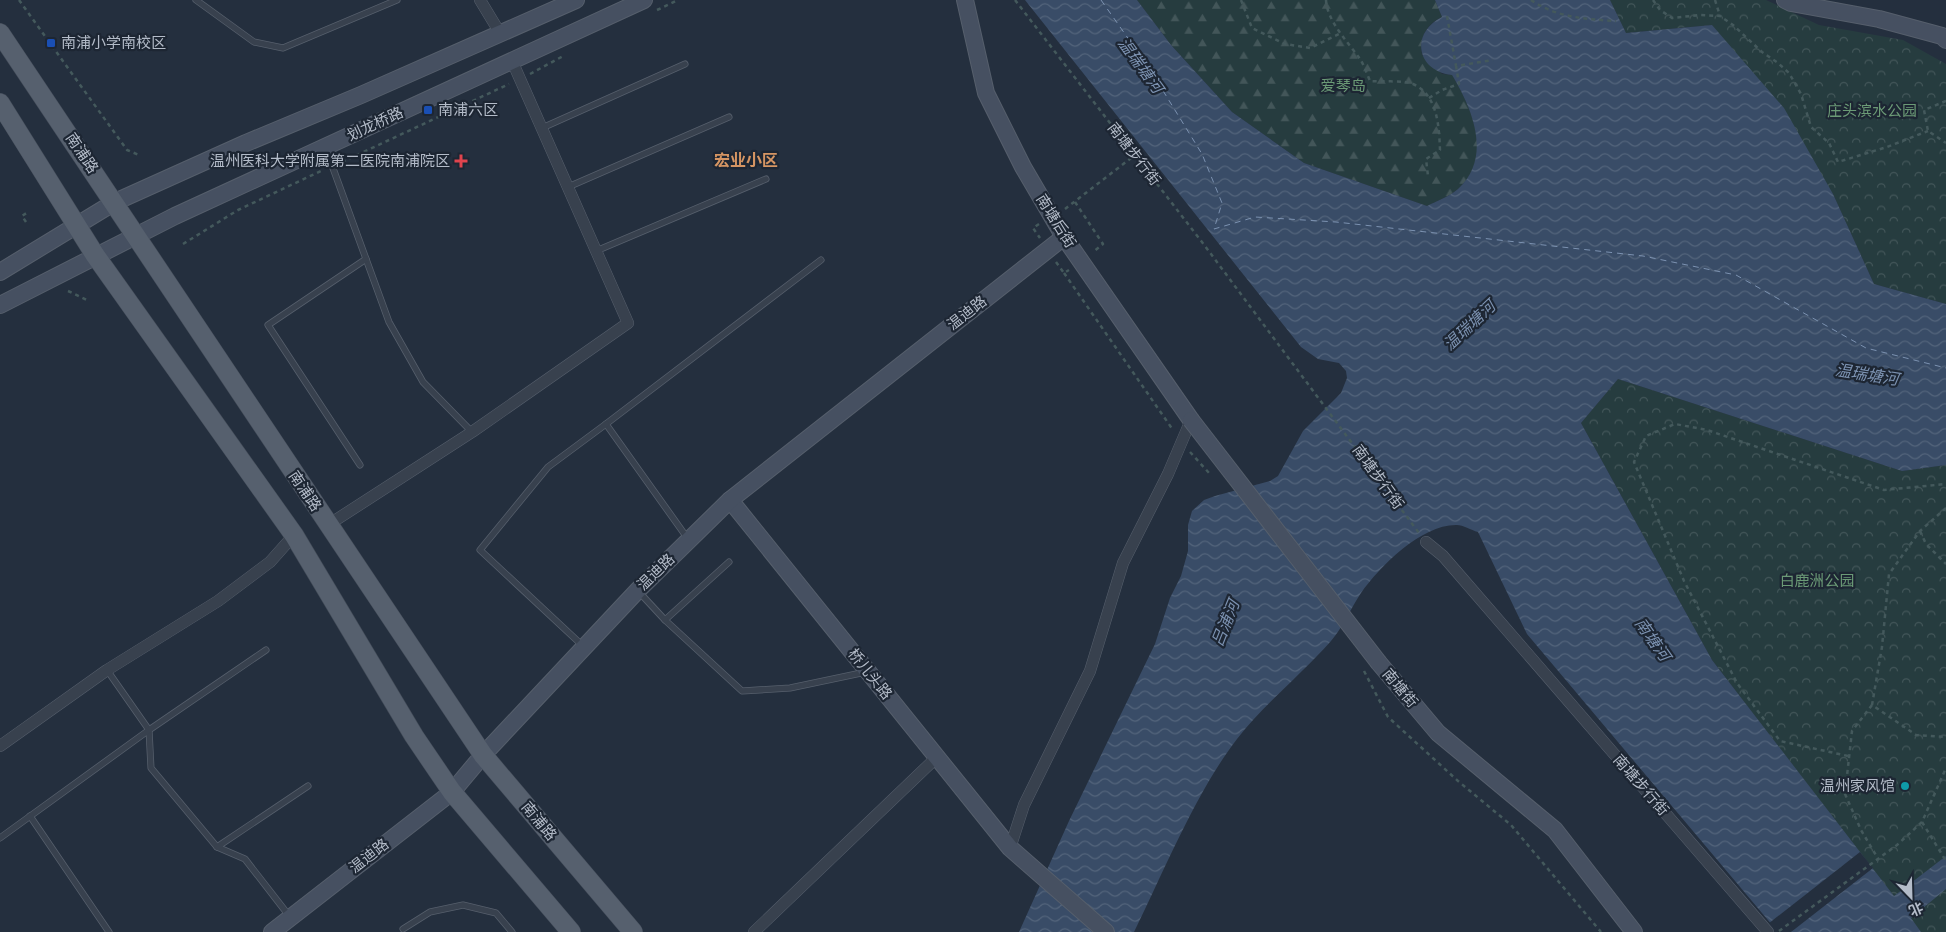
<svg xmlns="http://www.w3.org/2000/svg" width="1946" height="932" viewBox="0 0 1946 932" font-family="Jost,'Noto Sans SC',sans-serif">
<style>
.forest{fill:url(#forest-firs)}
.park{fill:url(#park-crowns)}
.water{fill:url(#water-waves)}
.pier{fill:#242f3e}
.lines{fill:none;stroke-linecap:round;stroke-linejoin:round}
.ferry{stroke:#7c92b1;stroke-width:1;stroke-dasharray:6 5;stroke-linecap:butt}
.lane-casing{stroke:#565f6c;stroke-width:7}
.street-casing{stroke:#565f6c;stroke-width:12}
.secondary-casing{stroke:#565f6c;stroke-width:18}
.primary-casing{stroke:#414a57;stroke-width:20}
.path{stroke:#44595c;stroke-width:2.5;stroke-dasharray:4 4;stroke-linecap:butt}
.lane{stroke:#38414e;stroke-width:5.5}
.street{stroke:#38414e;stroke-width:11}
.secondary{stroke:#465061;stroke-width:16}
.primary{stroke:#56606e;stroke-width:19}
.secondary-bridge-casing{stroke:#565f6c;stroke-width:18;stroke-linecap:butt}
.secondary-bridge{stroke:#465061;stroke-width:16}
.transit-dot{fill:#1a4fb4;stroke:#1d2633;stroke-width:2}
.health-dot{fill:#e0444e;stroke:#1d2633;stroke-width:2}
.culture-dot{fill:#0f9aa8;stroke:#1d2633;stroke-width:2}
.labels{text-anchor:middle;stroke-width:4.5;stroke-linejoin:round;paint-order:stroke}
.poi-label{font-size:15px;fill:#b4bcc9;stroke:#1d2633;text-anchor:start}
.park-label{font-size:15px;fill:#6b9a76;stroke:#1d2633}
.street-label{font-size:15px;fill:#b4bcc9;stroke:#1d2633}
.water-label{font-size:16px;font-style:italic;fill:#7c92b1;stroke:#1d2633}
.neighbourhood-label{font-size:16px;font-weight:bold;fill:#d59563;stroke:#1d2633}
</style>
<defs>
<pattern id="forest-firs" width="22" height="20" patternUnits="userSpaceOnUse" patternTransform="scale(1.25)"><rect width="22" height="20" fill="#263c3f"/><path d="M5 1l3.5 6h-7zM16 11l3.5 6h-7z" fill="#435659"/></pattern>
<pattern id="park-crowns" width="20" height="18" patternUnits="userSpaceOnUse" patternTransform="scale(1.25)"><rect width="20" height="18" fill="#263c3f"/><path d="M2 6a3 3 0 1 1 6 0M12 15a3 3 0 1 1 6 0" fill="none" stroke="#435659"/></pattern>
<pattern id="water-waves" width="16" height="10" patternUnits="userSpaceOnUse" patternTransform="scale(1.25)"><rect width="16" height="10" fill="#394c67"/><path d="M0 5q4-4 8 0t8 0" fill="none" stroke="#53647b"/></pattern>
</defs>
<rect width="100%" height="100%" fill="#242f3e"/>
<path class="forest" d="M1137 0H1435L1442 17C1426 24 1419 38 1422 55L1442 74 1452 75C1472 108 1494 157 1458 189 1450 196 1437 201 1427 206L1304 163 1232 112 1171 45Z"/>
<g class="park">
<path d="M1610 0H1766L1819 25 1903 40 1946 64V304L1874 284 1833 194 1712 25 1626 33Z"/>
<path d="M1618 379 1902 471 1946 465V932H1921L1712 660 1581 423Z"/>
</g>
<path class="water" d="M1025 0H1137L1171 45 1232 112 1304 163 1427 206C1437 201 1450 196 1458 189 1493 157 1472 108 1452 75 1416 71 1410 33 1442 17L1435 0H1610L1626 33 1712 25 1784 108 1833 194 1874 284 1946 304V465L1902 471 1618 379 1581 423 1712 660 1894 896 1946 856V889L1911 918 1921 932H1778L1527 634 1478 532C1471 530 1463 525 1457 525 1422 524 1380 566 1361 593 1351 608 1343 627 1331 641 1301 675 1265 703 1237 739 1196 792 1164 871 1134 932H1019L1069 821 1155 644 1170 598 1181 576 1188 551V525L1192 511 1204 500 1215 496 1270 481 1278 476 1303 431 1341 393 1347 378 1346 371 1339 363 1318 359 1301 347Z"/>
<path class="pier" d="M1860 852 1873 868 1791 932H1775L1768 924Z"/>
<g class="lines">
<path class="ferry" d="M1101 0 1149 68 1202 154 1222 203 1214 229 1255 217 1336 222 1643 256 1736 275 1866 348 1946 368"/>
<defs>
<g id="lane">
<path d="M196 0 254 42 283 48 397 0"/>
<path d="M542 128 685 64"/>
<path d="M326 149 389 322 423 382 472 432"/>
<path d="M568 187 729 117"/>
<path d="M596 251 766 179"/>
<path d="M360 465 268 325 366 259"/>
<path d="M688 539 606 424 821 260"/>
<path d="M729 562 665 620 742 691 790 688 866 672"/>
<path d="M639 592 665 620"/>
<path d="M583 646 480 550 548 467 606 424"/>
<path d="M107 670 149 730 151 768 217 847"/>
<path d="M30 816 109 932"/>
<path d="M0 838 149 730 266 650"/>
<path d="M290 917 245 859 217 847 308 786"/>
<path d="M403 929 430 912 463 905 496 913 512 932"/>
</g>
<g id="street">
<path d="M480 0 500 33"/>
<path d="M328 525 472 432 628 323 512 61"/>
<path d="M1426 542 1443 556 1768 932"/>
<path d="M0 746 107 670 218 601 270 562 294 535"/>
<path d="M1010 848 1024 805 1090 671 1123 563 1168 474 1191 420"/>
<path d="M754 932 937 757"/>
</g>
<g id="secondary">
<path d="M965 0 986 93 1023 167 1064 237 1191 420"/>
<path d="M1785 0 1791 3 1879 19 1942 36 1946 40"/>
<path d="M0 272 115 202 246 143 361 95 576 0"/>
<path d="M0 305 175 216 644 0"/>
<path d="M730 500 1010 848 1106 932"/>
<path d="M1379 663 1438 733 1555 830 1634 932"/>
<path d="M272 932 452 792 483 755 638 590 730 500 1064 237"/>
</g>
<g id="primary">
<path d="M0 33 483 755 633 932"/>
<path d="M0 103 95 255 294 535 414 736 452 792 571 932"/>
</g>
</defs>
<use href="#lane" class="lane-casing"/>
<use href="#street" class="street-casing"/>
<use href="#secondary" class="secondary-casing"/>
<use href="#primary" class="primary-casing"/>
<g class="path">
<path d="M19 0 127 150 139 155"/>
<path d="M1015 0 1205 246 1419 533"/>
<path d="M1241 0 1252 28 1285 44 1310 48 1341 33"/>
<path d="M1326 0C1327 21 1348 42 1360 59 1364 65 1367 74 1370 81 1380 82 1405 80 1413 84 1438 95 1439 127 1440 150L1426 159 1428 176"/>
<path d="M1531 0C1557 18 1586 19 1616 21"/>
<path d="M1653 0 1660 10 1672 18 1700 15 1720 16 1733 25 1762 52 1778 63 1789 73 1801 94 1811 127 1829 143 1838 162 1887 147 1928 131"/>
<path d="M1715 0 1720 16"/>
<path d="M657 10 678 0"/>
<path d="M1447 16 1456 66 1493 60"/>
<path d="M530 74 565 55"/>
<path d="M1429 98 1442 90 1459 84 1456 66"/>
<path d="M1946 101 1924 110 1928 131 1946 143"/>
<path d="M342 162 509 84"/>
<path d="M1075 202 1103 244 1093 252"/>
<path d="M1065 209 1135 155"/>
<path d="M26 222 22 216 28 212"/>
<path d="M1039 224 1033 228 1040 238"/>
<path d="M183 244 238 210 323 170"/>
<path d="M1056 262 1064 273 1069 270"/>
<path d="M1064 273 1173 430"/>
<path d="M68 291 89 301"/>
<path d="M1190 452 1210 474"/>
<path d="M1946 508 1920 531 1889 574 1882 647 1872 705 1916 735 1946 737"/>
<path d="M1920 531 1926 544 1946 564"/>
<path d="M1364 671 1388 717 1458 781 1511 825 1601 932"/>
<path d="M1872 705 1852 731 1845 794 1861 830 1877 857"/>
<path d="M1848 756 1780 741 1737 683 1684 581 1634 462 1646 436 1675 424 1707 430 1884 490 1946 484"/>
<path d="M1922 822 1946 861"/>
<path d="M1779 931 1897 845 1922 822 1946 768"/>
</g>
<use href="#lane" class="lane"/>
<use href="#street" class="street"/>
<use href="#secondary" class="secondary"/>
<use href="#primary" class="primary"/>
<defs>
<path id="secondary-bridge" d="M1191 420 1379 663"/>
</defs>
<use href="#secondary-bridge" class="secondary-bridge-casing"/>
<use href="#secondary-bridge" class="secondary-bridge"/>
</g>
<g class="transit-dot">
<rect x="46" y="38" width="10" height="10" rx="2.5"/>
<rect x="423" y="105" width="10" height="10" rx="2.5"/>
</g>
<path class="health-dot" d="M458.5 153.5h5v5h5v5h-5v5h-5v-5h-5v-5h5z"/>
<circle class="culture-dot" cx="1905" cy="786" r="5"/>
<g class="labels">
<g class="poi-label">
<text x="61" y="48">南浦小学南校区</text>
<text x="438" y="115">南浦六区</text>
<text x="450" y="166" text-anchor="end">温州医科大学附属第二医院南浦院区</text>
<text x="1895" y="791" text-anchor="end">温州家风馆</text>
</g>
<g class="park-label">
<text x="1343" y="91">爱琴岛</text>
<text x="1872" y="116">庄头滨水公园</text>
<text x="1817" y="586">白鹿洲公园</text>
</g>
<g class="street-label">
<text transform="translate(375 124) rotate(-25)" y="5">划龙桥路</text>
<text transform="translate(82 153) rotate(56)" y="5">南浦路</text>
<text transform="translate(1134 154) rotate(52)" y="5">南塘步行街</text>
<text transform="translate(1056 221) rotate(58)" y="5">南塘后街</text>
<text transform="translate(967 313) rotate(-38)" y="5">温迪路</text>
<text transform="translate(1378 477) rotate(54)" y="5">南塘步行街</text>
<text transform="translate(305 491) rotate(56)" y="5">南浦路</text>
<text transform="translate(656 572) rotate(-44)" y="5">温迪路</text>
<text transform="translate(870 674) rotate(51)" y="5">桥儿头路</text>
<text transform="translate(1400 688) rotate(50)" y="5">南塘街</text>
<text transform="translate(1641 785) rotate(49)" y="5">南塘步行街</text>
<text transform="translate(539 821) rotate(50)" y="5">南浦路</text>
<text transform="translate(369 856) rotate(-38)" y="5">温迪路</text>
</g>
<g class="water-label">
<text transform="translate(1141 65) rotate(54)" y="6">温瑞塘河</text>
<text transform="translate(1469 325) rotate(-43)" y="6">温瑞塘河</text>
<text transform="translate(1867 374) rotate(9)" y="6">温瑞塘河</text>
<text transform="translate(1225 623) rotate(-68)" y="6">吕浦河</text>
<text transform="translate(1653 639) rotate(55)" y="6">南塘河</text>
</g>
<g class="neighbourhood-label">
<text x="746" y="166">宏业小区</text>
</g>
</g>
<g transform="translate(1911 897) rotate(157)" stroke="#1d2633" stroke-width="4" paint-order="stroke">
<path d="M0-4L9 19L0 12L-9 19Z" fill="#b4bcc9"/>
<text y="-8" font-size="14" font-weight="bold" text-anchor="middle" fill="#b4bcc9">北</text>
</g>
</svg>
